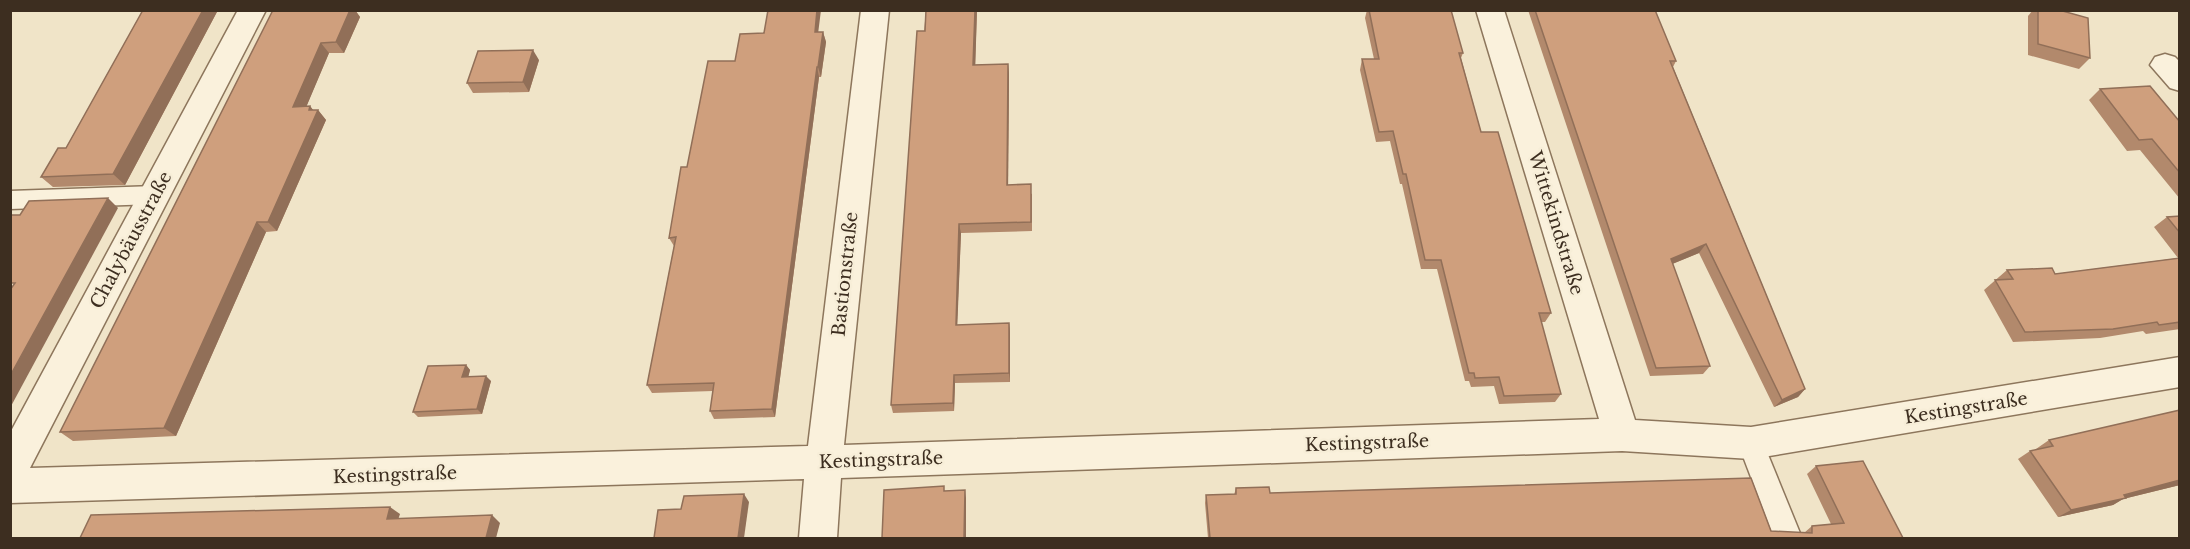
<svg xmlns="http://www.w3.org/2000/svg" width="2190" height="549" viewBox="0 0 2190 549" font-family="'Libre Baskerville',serif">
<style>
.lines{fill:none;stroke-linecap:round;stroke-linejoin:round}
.lane-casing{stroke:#8d765c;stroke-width:3}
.street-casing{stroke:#8d765c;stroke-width:3}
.lane{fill:#faf1dc;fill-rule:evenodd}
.street{fill:#faf1dc;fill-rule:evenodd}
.wall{fill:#b2896c}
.shaded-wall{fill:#916f58}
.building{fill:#cf9f7d;stroke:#916f58;stroke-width:1.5}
.labels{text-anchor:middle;stroke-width:5;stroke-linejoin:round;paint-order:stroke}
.street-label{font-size:18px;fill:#3d2e20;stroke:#f7eed8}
</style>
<rect width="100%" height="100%" fill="#f0e4c8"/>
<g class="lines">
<defs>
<g id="lane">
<path d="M155 186 163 189 166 195 163 201 155 204 10 209V191Z"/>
<path d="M1751 431 1760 435 1802 538H1774L1738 443 1742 435Z"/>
</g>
<g id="street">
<path d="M238 10H266L30 468 808 446 861 10H889L844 445 1599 419 1476 10H1504L1635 420 1751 427 2180 357V387L1751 459 1622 451 841 478 837 538H799L804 479 10 503V433Z"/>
<path d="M2165 54 2175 57 2180 62V91L2170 88 2150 65 2155 57Z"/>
</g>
</defs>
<use href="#lane" class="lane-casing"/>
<use href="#street" class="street-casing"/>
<use href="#lane" class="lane"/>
<use href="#street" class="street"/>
</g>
<g class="wall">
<path d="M143 10H218L125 185 53 187 41 177 66 148Z"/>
<path d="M273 10H355L360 17 344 53H329L306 107 310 106 313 110H318L326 120 277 231 266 232 176 436 73 441 60 432Z"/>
<path d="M926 10H977L975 65 1008 64 1009 74 1008 185 1032 194V231L961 233 957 325 1009 323 1010 332V382L955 383 954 411 893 413 891 405Z"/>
<path d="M1367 10H1451L1463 53 1461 58 1481 132 1551 313 1545 322H1541L1561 394 1555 402 1499 404 1494 386 1471 387 1469 381H1465L1437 269H1421L1402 184H1400L1390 141 1376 142 1360 70 1362 59H1374L1365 18Z"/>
<path d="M1528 10H1655L1676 61 1673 67 1805 389 1798 397 1774 407 1699 253 1672 264 1710 366 1703 374 1650 376Z"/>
<path d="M2033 10H2059L2090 58 2079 69 2028 55V16Z"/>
<path d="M818 32H823L826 42 821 77H819L775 417 714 419 710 411 713 391 652 393 647 385 674 246 669 238 687 167 735 61Z"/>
<path d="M539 60 529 92 473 93 467 83Z"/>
<path d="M2100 89 2180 122V199L2140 150 2127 151 2089 100Z"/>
<path d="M2180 216V329L2146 334 2143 331 2100 338 2013 342 1984 290 2007 270 2055 274 2178 258 2154 227 2167 217Z"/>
<path d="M466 365 470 370 468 377 491 381 482 414 418 417 413 412Z"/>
<path d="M2180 410V485L2123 499 2113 505 2058 517 2018 459 2030 451 2037 450 2036 449 2049 440Z"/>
<path d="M1816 466 1903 538H1208L1205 503 1206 495H1234L1236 488 1270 493 1771 531 1804 533 1812 526 1831 524 1807 474Z"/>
</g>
<g class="shaded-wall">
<path d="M203 10H218L125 185 113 174Z"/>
<path d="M350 10H355L360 17 344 53 336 42Z"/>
<path d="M817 10H821L817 42 815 32Z"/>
<path d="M975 10H977L975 75 973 65Z"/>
<path d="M823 32 826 42 821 77 818 67Z"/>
<path d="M321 43 329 53 302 117 293 107Z"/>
<path d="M533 50 539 60 529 92 523 82Z"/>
<path d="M1008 64 1009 74 1008 195 1007 185Z"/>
<path d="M817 67 819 77 775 417 772 409Z"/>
<path d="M310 106 316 114 318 110 326 120 277 231 268 222Z"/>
<path d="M108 198 118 208 10 408V376Z"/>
<path d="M257 222 266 232 176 436 164 428Z"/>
<path d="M959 224 961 233 957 333 956 325Z"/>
<path d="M1706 244 1699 253 1665 267 1671 259Z"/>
<path d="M1009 323 1010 332V382L1009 373Z"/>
<path d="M466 365 470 370 467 382 462 377Z"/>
<path d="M954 375 955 383 954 411 953 403Z"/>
<path d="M486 376 491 381 482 414 477 409Z"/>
<path d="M1805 389 1798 397 1774 407 1782 400Z"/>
<path d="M2180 480V485L2123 499 2113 505 2058 517 2071 510Z"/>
<path d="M965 490 966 498V538H964Z"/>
<path d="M744 494 749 502 744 538H738Z"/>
<path d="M390 507 400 514 396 526 387 519Z"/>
<path d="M492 515 500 523 496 538H486Z"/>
</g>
<g class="building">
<path d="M143 10H203L113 174 41 177 58 148H66Z"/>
<path d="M273 10H350L336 42 321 43 293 107 310 106 309 110H318L268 222H257L164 428 60 432Z"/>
<path d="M768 10H817L815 32H823L818 67H817L772 409 710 411 714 383 647 385 676 237 669 238 681 167H687L708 61H735L740 34 764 33Z"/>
<path d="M926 10H975L973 65 1008 64 1007 185 1031 184V222L959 224 956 325 1009 323V373L954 375 953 403 891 405 917 31H925Z"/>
<path d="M1369 10H1451L1463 53H1459L1481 132H1498L1551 313H1539L1561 394 1504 396 1499 377 1475 378 1474 373H1469L1441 260H1425L1406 174H1403L1393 131 1379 132 1362 59H1379Z"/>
<path d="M1535 10H1655L1676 61H1670L1805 389 1782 400 1706 244 1671 259 1710 366 1656 368Z"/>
<path d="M2038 10H2059L2088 18 2090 58 2038 44Z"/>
<path d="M533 50 523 82 467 83 478 51Z"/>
<path d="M2150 86 2180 122V173L2152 139 2139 140 2100 89Z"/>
<path d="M108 198 10 376V290L15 283H10V215H20L29 201Z"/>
<path d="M2180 216V233L2167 217Z"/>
<path d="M2180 258V322L2159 325 2157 322 2113 329 2025 332 1995 280 2013 279 2007 270 2052 268 2055 274Z"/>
<path d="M466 365 462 377 486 376 477 409 413 412 428 366Z"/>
<path d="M2180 410V480L2124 495 2126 498 2071 510 2030 451 2053 446 2049 440Z"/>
<path d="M1863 461 1903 538H1210L1206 495 1236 494V488L1269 487 1270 493 1751 478 1771 531 1812 533V526L1844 523 1816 466Z"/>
<path d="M944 486V491L965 490 964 538H882L884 490Z"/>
<path d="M744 494 738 538H654L658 510 681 509 684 496Z"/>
<path d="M390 507 387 519 492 515 486 538H80L91 515Z"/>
</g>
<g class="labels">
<g class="street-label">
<text transform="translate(1556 223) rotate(73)" y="6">Wittekindstraße</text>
<text transform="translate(131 240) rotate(-62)" y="6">Chalybäusstraße</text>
<text transform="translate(845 274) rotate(-84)" y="6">Bastionstraße</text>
<text transform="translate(1966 408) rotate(-9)" y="6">Kestingstraße</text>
<text transform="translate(1367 443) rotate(-2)" y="6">Kestingstraße</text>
<text transform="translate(881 460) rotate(-2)" y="6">Kestingstraße</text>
<text transform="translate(395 475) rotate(-2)" y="6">Kestingstraße</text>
</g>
</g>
<rect width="2190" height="549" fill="none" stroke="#3d2e20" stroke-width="24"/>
</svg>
